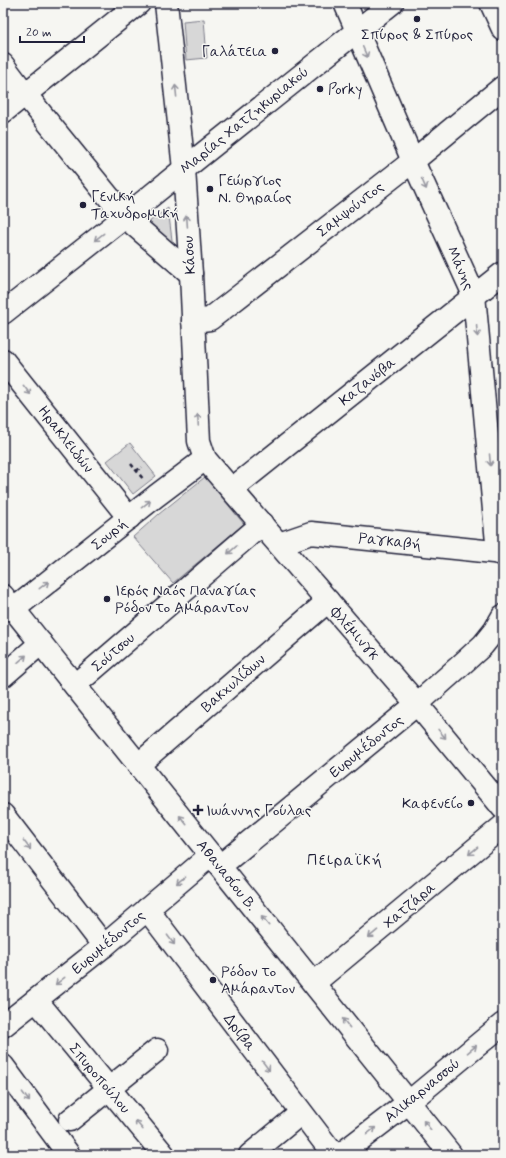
<svg xmlns="http://www.w3.org/2000/svg" width="506" height="1158" viewBox="0 0 506 1158" font-family="Mynerve,sans-serif">
<style>
.green{fill:#d7d7d7;stroke:#7c7c89}
.lines{fill:none;stroke-linecap:round;stroke-linejoin:round}
.minor-casing{stroke:#22223b;stroke-width:25}
.path{stroke:#22223b;stroke-width:2.5;stroke-dasharray:4 3;stroke-linecap:butt}
.minor{stroke:#f6f6f2;stroke-width:22}
.oneway{stroke:#9797a0}
.poi-dot{fill:#22223b;stroke:#f6f6f2;stroke-width:1.5}
.labels{text-anchor:middle;stroke-width:3;stroke-linejoin:round;paint-order:stroke}
.poi-label{font-size:15px;fill:#22223b;stroke:#f6f6f2;text-anchor:start}
.street-label{font-size:15px;fill:#22223b;stroke:#f6f6f2}
.neighbourhood-label{font-size:16px;letter-spacing:1px;fill:#22223b;stroke:#f6f6f2}
</style>
<rect width="100%" height="100%" fill="#f6f6f2"/>
<filter id="ink" filterUnits="userSpaceOnUse"><feTurbulence type="fractalNoise" baseFrequency=".025" numOctaves="2"/><feDisplacementMap in="SourceGraphic" scale="8" xChannelSelector="R" yChannelSelector="G"/><feConvolveMatrix kernelMatrix="1 2 1 2 8 2 1 2 1" color-interpolation-filters="sRGB"/></filter>
<g filter="url(#ink)">
<g class="green">
<path d="M204 19 207 58 186 60 183 21Z"/>
<path d="M168 208 174 256 145 225Z"/>
<path d="M130 443 156 476 133 494 107 461Z"/>
<path d="M205 477 244 524 173 583 133 537 159 514Z"/>
</g>
<g class="lines">
<defs>
<g id="minor">
<path d="M166 3 184 169 191 274 199 441 205 459 417 704 503 808"/>
<path d="M345 3 413 161 474 295 498 553"/>
<path d="M491 3 503 29"/>
<path d="M3 65 25 94 125 217 191 274"/>
<path d="M3 112 139 3"/>
<path d="M3 313 125 217 184 169 392 3"/>
<path d="M193 321 210 319 413 161 503 87"/>
<path d="M3 360 129 518"/>
<path d="M232 489 503 273"/>
<path d="M279 544 311 533 503 553"/>
<path d="M3 596 451 1155"/>
<path d="M14 609 156 496 205 459"/>
<path d="M3 676 41 643"/>
<path d="M75 685 262 524"/>
<path d="M138 765 328 601"/>
<path d="M3 815 104 946"/>
<path d="M220 866 417 704 461 665 483 645 495 630 503 616"/>
<path d="M147 909 334 1155"/>
<path d="M314 983 503 826"/>
<path d="M36 1000 164 1155"/>
<path d="M3 1026 104 946 211 855"/>
<path d="M3 1066 69 1155"/>
<path d="M70 1120 157 1050"/>
<path d="M250 1155 301 1113"/>
<path d="M340 1155 409 1102 503 1024"/>
</g>
</defs>
<use href="#minor" class="minor-casing"/>
<g class="path">
<path d="M131 464 144 480"/>
<path d="M136 471 142 467"/>
</g>
<use href="#minor" class="minor"/>
</g>
<defs><path id="oneway-shaft" d="M-6 0H5M1.5-3L5.5 0L1.5 3" fill="none" stroke-width="1.6" stroke-linecap="round" stroke-linejoin="round"/></defs>
<g class="oneway">
<use href="#oneway-shaft" transform="translate(365 52) rotate(66)"/>
<use href="#oneway-shaft" transform="translate(176 91) rotate(-96)"/>
<use href="#oneway-shaft" transform="translate(424 184) rotate(66)"/>
<use href="#oneway-shaft" transform="translate(187 221) rotate(-94)"/>
<use href="#oneway-shaft" transform="translate(99 237) rotate(142)"/>
<use href="#oneway-shaft" transform="translate(477 331) rotate(85)"/>
<use href="#oneway-shaft" transform="translate(27 390) rotate(52)"/>
<use href="#oneway-shaft" transform="translate(198 420) rotate(-93)"/>
<use href="#oneway-shaft" transform="translate(490 460) rotate(85)"/>
<use href="#oneway-shaft" transform="translate(146 504) rotate(-39)"/>
<use href="#oneway-shaft" transform="translate(232 550) rotate(139)"/>
<use href="#oneway-shaft" transform="translate(44 585) rotate(-38)"/>
<use href="#oneway-shaft" transform="translate(22 659) rotate(-41)"/>
<use href="#oneway-shaft" transform="translate(442 734) rotate(50)"/>
<use href="#oneway-shaft" transform="translate(183 820) rotate(-129)"/>
<use href="#oneway-shaft" transform="translate(27 845) rotate(53)"/>
<use href="#oneway-shaft" transform="translate(473 851) rotate(140)"/>
<use href="#oneway-shaft" transform="translate(181 880) rotate(140)"/>
<use href="#oneway-shaft" transform="translate(265 921) rotate(-129)"/>
<use href="#oneway-shaft" transform="translate(373 934) rotate(140)"/>
<use href="#oneway-shaft" transform="translate(171 940) rotate(53)"/>
<use href="#oneway-shaft" transform="translate(60 981) rotate(142)"/>
<use href="#oneway-shaft" transform="translate(346 1023) rotate(-128)"/>
<use href="#oneway-shaft" transform="translate(472 1049) rotate(-40)"/>
<use href="#oneway-shaft" transform="translate(266 1066) rotate(53)"/>
<use href="#oneway-shaft" transform="translate(26 1097) rotate(53)"/>
<use href="#oneway-shaft" transform="translate(139 1125) rotate(-130)"/>
<use href="#oneway-shaft" transform="translate(427 1125) rotate(-129)"/>
<use href="#oneway-shaft" transform="translate(371 1131) rotate(-38)"/>
</g>
</g>
<g class="poi-dot">
<circle cx="417" cy="19" r="4"/>
<circle cx="275" cy="51" r="4"/>
<circle cx="320" cy="89" r="4"/>
<circle cx="210" cy="189" r="4"/>
<circle cx="83" cy="205" r="4"/>
<circle cx="107" cy="599" r="4"/>
<circle cx="471" cy="803" r="4"/>
<path d="M196 804h4v4h4v4h-4v4h-4v-4h-4v-4h4z"/>
<circle cx="213" cy="980" r="4"/>
</g>
<g class="labels">
<g class="poi-label">
<text x="417" y="39" text-anchor="middle">Σπύρος &amp; Σπύρος</text>
<text x="267" y="56" text-anchor="end">Γαλάτεια</text>
<text x="328" y="94">Porky</text>
<text x="218" y="185">Γεώργιος<tspan x="218" dy="17">Ν. Θηραίος</tspan></text>
<text x="91" y="201">Γενική<tspan x="91" dy="17">Ταχυδρομική</tspan></text>
<text x="115" y="595">Ιερός Ναός Παναγίας<tspan x="115" dy="17">Ρόδον το Αμάραντον</tspan></text>
<text x="463" y="808" text-anchor="end">Καφενείο</text>
<text x="206" y="815">Ιωάννης Γούλας</text>
<text x="221" y="976">Ρόδον το<tspan x="221" dy="17">Αμάραντον</tspan></text>
</g>
<g class="street-label">
<text transform="translate(244 120) rotate(-39)" y="5">Μαρίας Χατζηκυριακού</text>
<text transform="translate(350 209) rotate(-38)" y="5">Σαμψούντος</text>
<text transform="translate(189 255) rotate(-94)" y="5">Κάσου</text>
<text transform="translate(461 268) rotate(66)" y="5">Μάνης</text>
<text transform="translate(367 381) rotate(-39)" y="5">Καζανόβα</text>
<text transform="translate(66 439) rotate(52)" y="5">Ηρακλειδών</text>
<text transform="translate(109 534) rotate(-39)" y="5">Σουρή</text>
<text transform="translate(390 541) rotate(6)" y="5">Ραγκαβή</text>
<text transform="translate(355 633) rotate(49)" y="5">Φλέμινγκ</text>
<text transform="translate(113 652) rotate(-41)" y="5">Σούτσου</text>
<text transform="translate(233 683) rotate(-41)" y="5">Βακχυλίδων</text>
<text transform="translate(366 746) rotate(-39)" y="5">Ευρυμέδοντος</text>
<text transform="translate(227 875) rotate(51)" y="5">Αθανασίου Β.</text>
<text transform="translate(409 905) rotate(-40)" y="5">Χατζάρα</text>
<text transform="translate(108 942) rotate(-40)" y="5">Ευρυμέδοντος</text>
<text transform="translate(240 1032) rotate(53)" y="5">Δρίβα</text>
<text transform="translate(100 1078) rotate(50)" y="5">Σπυροπούλου</text>
<text transform="translate(422 1090) rotate(-39)" y="5">Αλικαρνασσού</text>
</g>
<g class="neighbourhood-label">
<text x="345" y="865">Πειραϊκή</text>
</g>
</g>
<rect width="506" height="1158" fill="none" stroke="#f6f6f2" stroke-width="16"/>
<rect x="8" y="8" width="490" height="1142" fill="none" stroke="#22223b" stroke-width="1.5" filter="url(#ink)"/>
<path d="M20 36v6h64v-6" fill="none" stroke="#22223b" stroke-width="2"/>
<text x="26" y="36" font-size="12" fill="#22223b" stroke="#f6f6f2" stroke-width="3" paint-order="stroke">20 m</text>
</svg>
